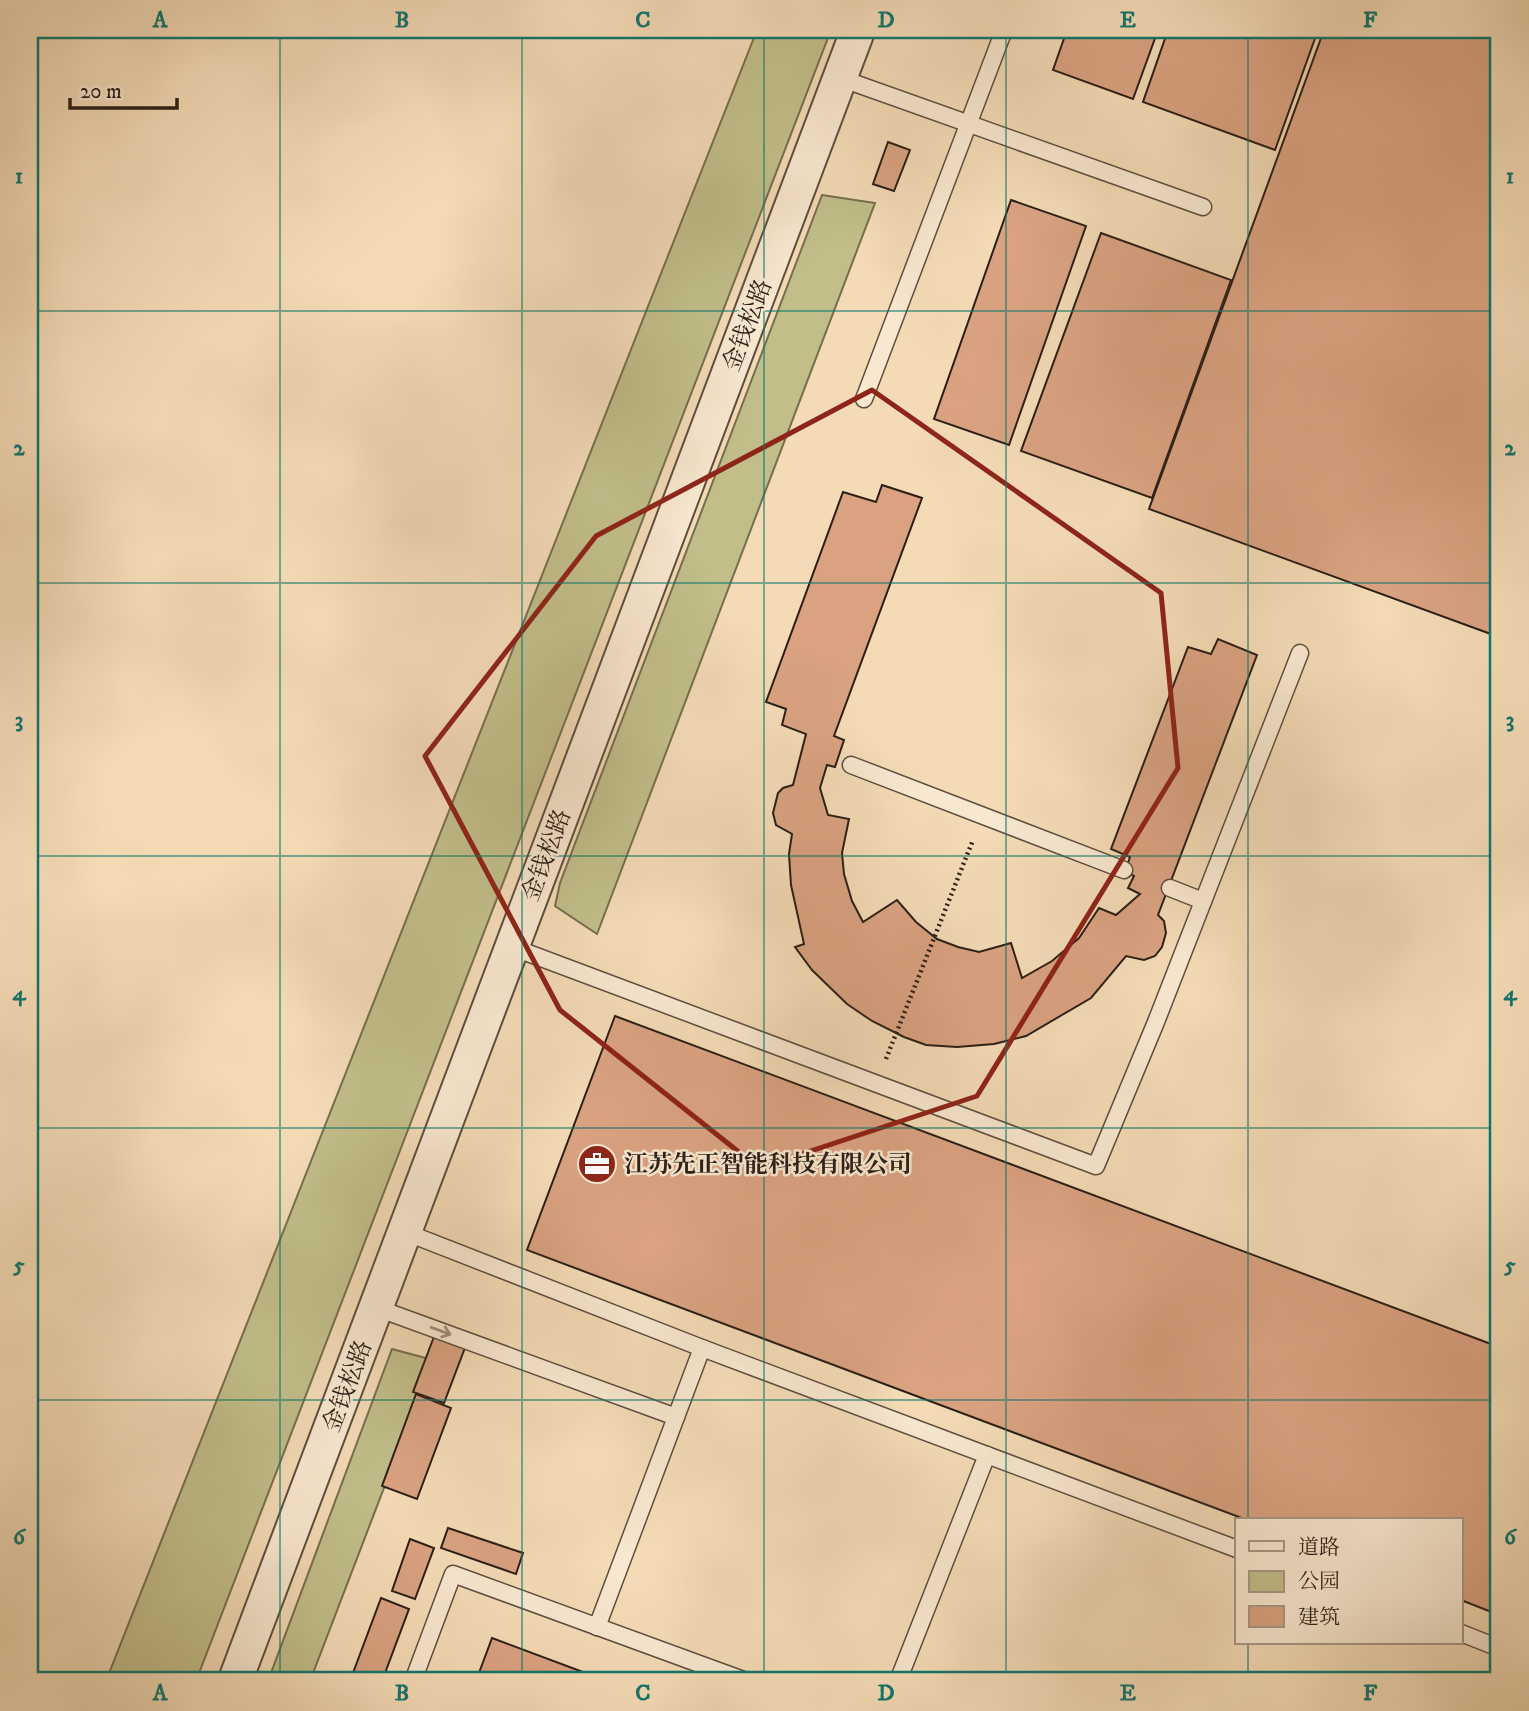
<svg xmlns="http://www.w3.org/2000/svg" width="1529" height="1711" viewBox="0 0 1529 1711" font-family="'IM FELL DW Pica','Noto Serif SC',serif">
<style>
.green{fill:#c1be8a;stroke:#766e50;stroke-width:2}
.building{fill:#daa281;stroke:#2b1f17;stroke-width:2}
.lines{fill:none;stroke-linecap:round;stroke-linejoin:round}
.lane-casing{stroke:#5d4e3f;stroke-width:19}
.street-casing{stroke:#5d4e3f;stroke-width:37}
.path{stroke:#2b1f17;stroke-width:4.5;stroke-dasharray:2 3.5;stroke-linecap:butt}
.lane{stroke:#f8e8d0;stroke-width:16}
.street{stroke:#f8e8d0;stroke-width:33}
.oneway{stroke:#9c8e7d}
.marked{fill:none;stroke:#8f2418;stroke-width:5;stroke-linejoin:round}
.grid{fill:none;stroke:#0f766e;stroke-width:2;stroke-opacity:0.55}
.labels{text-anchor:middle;stroke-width:5;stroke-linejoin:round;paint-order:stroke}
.street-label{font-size:24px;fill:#2b1f17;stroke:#f8e8d0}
.poi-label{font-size:24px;font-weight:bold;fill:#2b1f17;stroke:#f8e8d0;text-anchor:start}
.neatline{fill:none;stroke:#0f766e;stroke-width:2.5}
.grid-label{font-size:23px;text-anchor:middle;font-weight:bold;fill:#0f766e}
</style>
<rect width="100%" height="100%" fill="#f4dbb6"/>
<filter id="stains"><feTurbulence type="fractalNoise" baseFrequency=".00286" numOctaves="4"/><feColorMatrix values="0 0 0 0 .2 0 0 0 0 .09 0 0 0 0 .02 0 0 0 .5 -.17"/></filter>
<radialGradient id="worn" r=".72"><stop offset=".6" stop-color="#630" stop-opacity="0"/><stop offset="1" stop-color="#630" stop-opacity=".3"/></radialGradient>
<g class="green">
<path d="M757 30H831L196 1681H106Z"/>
<path d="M822 195 875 203 597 934 555 906 560 883Z"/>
<path d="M392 1349 433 1360 310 1681H268Z"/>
</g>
<g class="building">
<path d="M1067 30H1158L1133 99 1053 70Z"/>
<path d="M1168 30H1318L1275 150 1143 102Z"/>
<path d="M1324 30H1499V637L1149 509Z"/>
<path d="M888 142 910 150 894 191 873 184Z"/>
<path d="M1011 200 1086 226 1009 445 934 419Z"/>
<path d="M1101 233 1231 280 1152 498 1021 451Z"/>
<path d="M882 485 922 498 834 736 844 740 835 767 827 765 820 788 828 815 849 819 842 853 844 874 852 901 863 922 897 900 916 922 937 939 958 947 979 952 1011 943 1022 978 1052 961 1079 938 1099 908 1116 915 1140 894 1128 888 1134 876 1125 872 1130 857 1111 849 1188 647 1211 654 1218 639 1257 655 1158 915 1164 921 1166 933 1162 947 1155 956 1144 960 1126 956 1091 998 1026 1036 994 1044 957 1047 926 1045 904 1037 872 1021 847 1004 812 970 795 947 804 944 791 885 789 854 792 834 776 825 773 813 778 793 783 788 793 785 806 734 782 725 786 709 766 702 843 492 876 502Z"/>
<path d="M615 1016 1499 1347V1615L1461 1600V1520H1247L527 1250Z"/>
<path d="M435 1334 466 1345 444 1403 413 1392Z"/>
<path d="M416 1394 451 1408 417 1499 382 1486Z"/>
<path d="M448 1528 523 1553 516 1574 441 1548Z"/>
<path d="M410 1539 434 1548 415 1599 392 1591Z"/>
<path d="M381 1598 409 1609 382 1681H350Z"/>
<path d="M492 1638 607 1681H476Z"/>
</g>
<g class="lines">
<defs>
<g id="lane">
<path d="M840 78 1203 207"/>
<path d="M864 399 1004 30"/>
<path d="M851 765 1124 870"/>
<path d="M1170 888 1203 901"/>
<path d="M512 947 1096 1166 1156 1022 1300 653"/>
<path d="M405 1232 702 1348 1237 1549"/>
<path d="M377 1308 676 1417"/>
<path d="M597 1627 702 1348"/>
<path d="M1461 1633 1499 1648"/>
<path d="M413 1681 453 1574 746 1681"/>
<path d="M898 1681 987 1455"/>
<path d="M1499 1681V1680"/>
</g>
<path id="street" d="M235 1681 858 30"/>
</defs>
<use href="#lane" class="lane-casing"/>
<use href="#street" class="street-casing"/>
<path class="path" d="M886 1059 973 840"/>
<use href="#lane" class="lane"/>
<use href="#street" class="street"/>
</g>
<defs><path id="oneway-shaft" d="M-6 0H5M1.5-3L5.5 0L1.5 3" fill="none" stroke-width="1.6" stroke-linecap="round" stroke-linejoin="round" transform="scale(1.75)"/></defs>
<use class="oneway" href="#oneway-shaft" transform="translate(441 1331) rotate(20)"/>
<path class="marked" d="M872 390 1161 593 1178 768 977 1096 759 1168 560 1010 425 756 596 536Z"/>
<path class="grid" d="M280 30V1681M522 30V1681M764 30V1681M1006 30V1681M1248 30V1520M30 311H1499M30 583H1499M30 856H1499M30 1128H1499M30 1400H1499M1248 1643V1681"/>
<defs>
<symbol id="office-disc" viewBox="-11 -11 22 22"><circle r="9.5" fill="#8f2418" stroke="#f8e8d0"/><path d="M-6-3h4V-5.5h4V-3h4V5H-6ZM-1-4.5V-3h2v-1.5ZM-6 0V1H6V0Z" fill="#fff"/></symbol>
</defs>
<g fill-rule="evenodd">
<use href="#office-disc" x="575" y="1142" width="44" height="44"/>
</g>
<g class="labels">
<g class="street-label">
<text transform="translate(747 325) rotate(-69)" y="8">金钱松路</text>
<text transform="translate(546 855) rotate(-69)" y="8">金钱松路</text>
<text transform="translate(347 1386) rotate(-69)" y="8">金钱松路</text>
</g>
<g class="poi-label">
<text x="624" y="1172">江苏先正智能科技有限公司</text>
</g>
</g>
<rect width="1529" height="1711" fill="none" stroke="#f4dbb6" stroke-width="77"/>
<rect x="1235" y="1518" width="228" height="126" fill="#f8e8d0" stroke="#a69886" stroke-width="2"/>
<rect x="1249" y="1541" width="35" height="10" fill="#f8e8d0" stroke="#a69886" stroke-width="2"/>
<text x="1298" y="1554" font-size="21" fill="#2b1f17">道路</text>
<rect x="1249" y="1571" width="35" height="21" fill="#c1be8a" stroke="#a69886" stroke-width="2"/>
<text x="1298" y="1588" font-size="21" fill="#2b1f17">公园</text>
<rect x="1249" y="1606" width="35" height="21" fill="#daa281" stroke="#a69886" stroke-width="2"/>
<text x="1298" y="1624" font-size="21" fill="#2b1f17">建筑</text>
<path d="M70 98v10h107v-10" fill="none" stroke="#2b1f17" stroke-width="3.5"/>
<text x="80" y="98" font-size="21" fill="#2b1f17" stroke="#f8e8d0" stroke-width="5" paint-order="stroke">20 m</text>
<rect x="38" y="38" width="1452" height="1634" class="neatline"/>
<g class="grid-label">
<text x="160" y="27">A</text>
<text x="402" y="27">B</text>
<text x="643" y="27">C</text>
<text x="886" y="27">D</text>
<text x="1128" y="27">E</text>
<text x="1370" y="27">F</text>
<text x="19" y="183">1</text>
<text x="1510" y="183">1</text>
<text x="19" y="455">2</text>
<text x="1510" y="455">2</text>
<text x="19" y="727">3</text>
<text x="1510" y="727">3</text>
<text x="19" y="1000">4</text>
<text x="1510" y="1000">4</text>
<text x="19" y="1272">5</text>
<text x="1510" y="1272">5</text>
<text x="19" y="1544">6</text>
<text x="1510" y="1544">6</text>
<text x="160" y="1700">A</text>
<text x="402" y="1700">B</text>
<text x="643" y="1700">C</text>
<text x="886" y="1700">D</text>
<text x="1128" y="1700">E</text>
<text x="1370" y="1700">F</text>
</g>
<rect width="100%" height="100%" filter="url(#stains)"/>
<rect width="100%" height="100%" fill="url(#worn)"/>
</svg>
